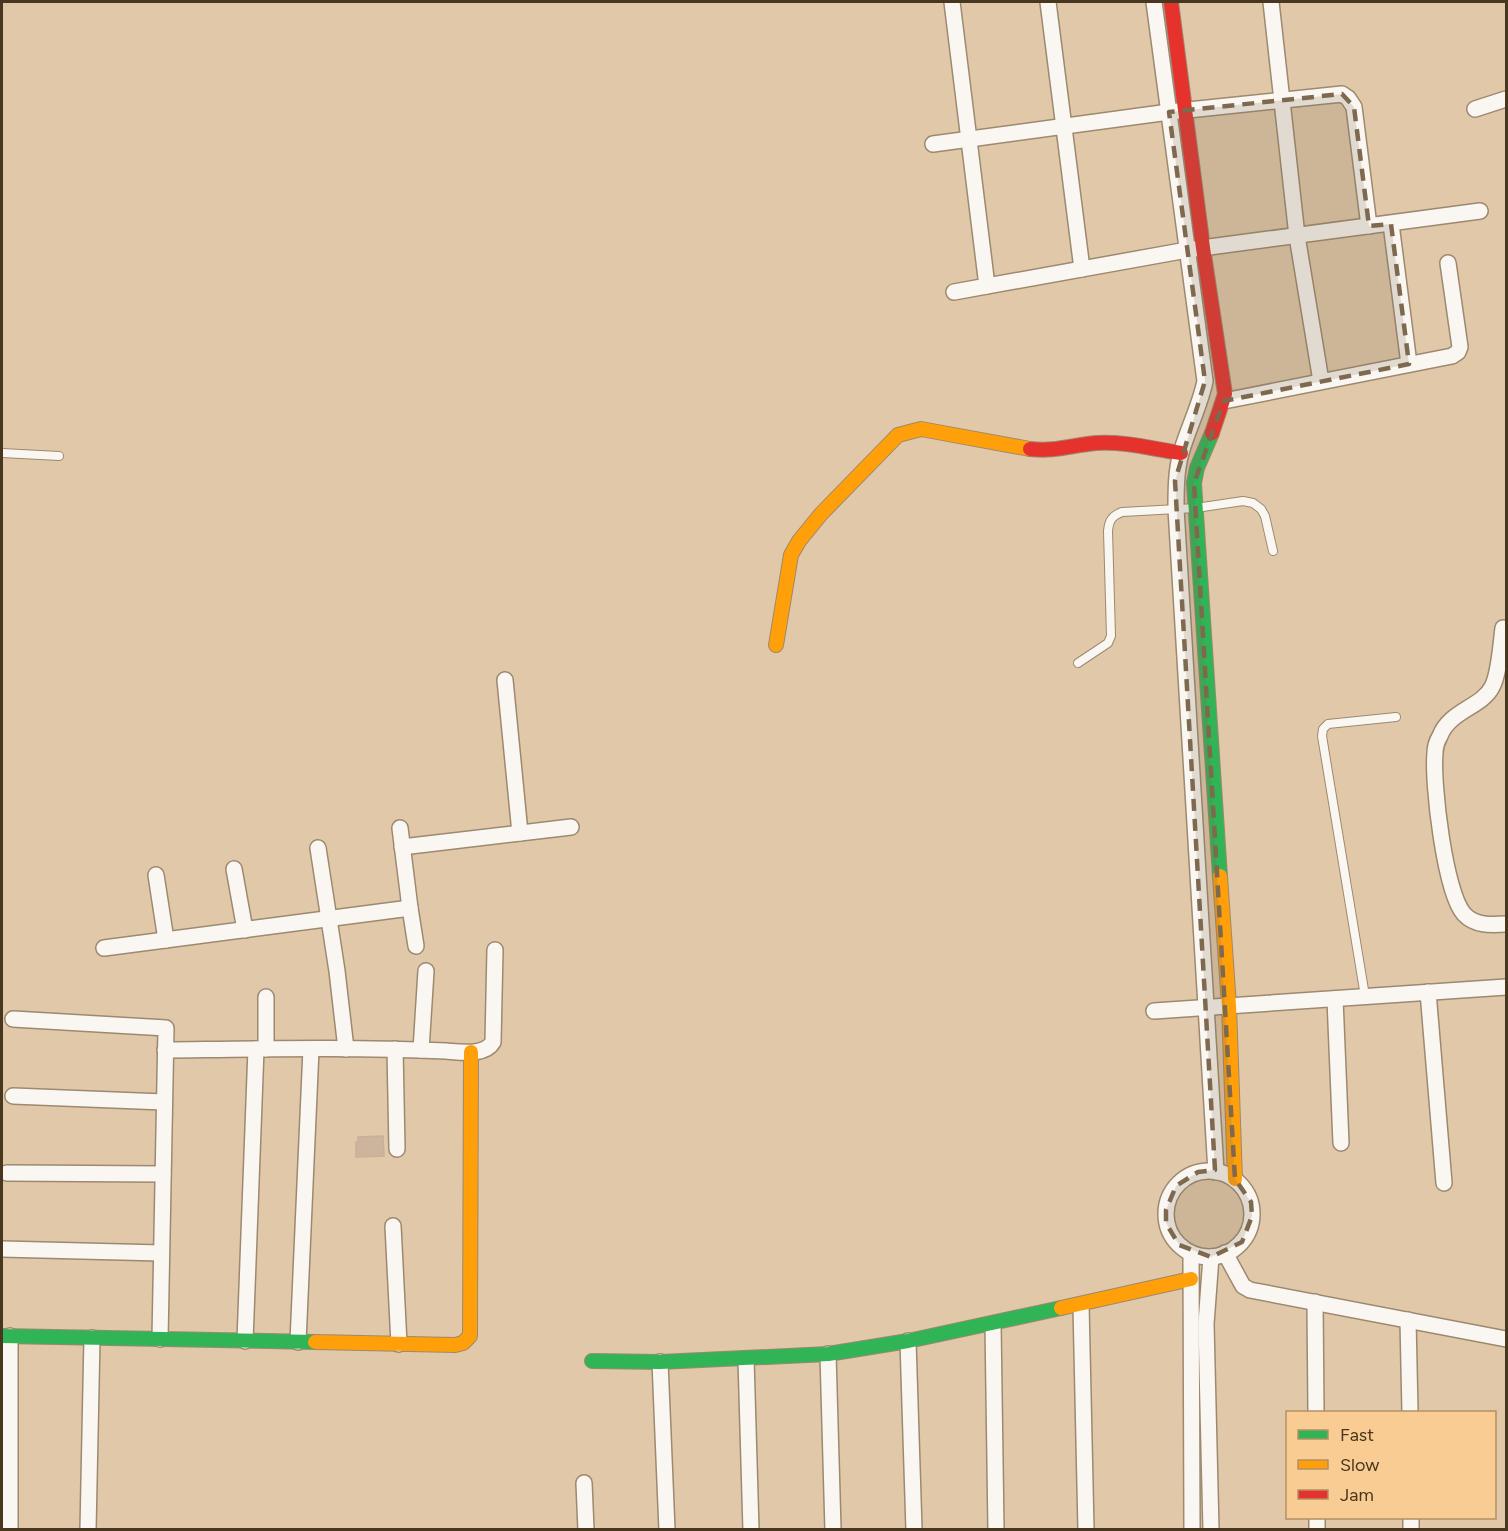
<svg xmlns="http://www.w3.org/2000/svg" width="1508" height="1531" viewBox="0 0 1508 1531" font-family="Figtree,sans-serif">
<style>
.building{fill:#ccb49d;stroke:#c7b09a;stroke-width:1.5}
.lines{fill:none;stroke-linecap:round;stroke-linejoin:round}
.lane-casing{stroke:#9c8970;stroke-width:10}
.street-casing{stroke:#9c8970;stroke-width:18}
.fast-casing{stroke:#9c8970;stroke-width:16}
.slow-casing{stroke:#9c8970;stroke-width:16}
.jam-casing{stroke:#9c8970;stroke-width:16}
.lane{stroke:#faf7f2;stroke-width:8}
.street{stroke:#faf7f2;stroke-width:15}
.fast{stroke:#30b455;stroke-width:14}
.slow{stroke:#ff9f0a;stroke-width:14}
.jam{stroke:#e5322d;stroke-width:14}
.marked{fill:#7e694f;fill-opacity:0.2;stroke:#7e694f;stroke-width:4.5;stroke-dasharray:12 8;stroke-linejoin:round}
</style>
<rect width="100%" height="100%" fill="#e1c8a9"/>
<path class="building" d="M383 1136 384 1156 356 1157V1142H358V1137Z"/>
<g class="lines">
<defs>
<g id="lane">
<path d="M2 453 59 456"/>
<path d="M1078 663 1108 643 1111 636 1108 531C1109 520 1112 516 1122 512L1196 508 1243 501 1253 503 1261 509 1265 516 1273 551"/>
<path d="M1365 996 1322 736 1323 729 1328 724 1396 717"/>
</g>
<g id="street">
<path d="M952 2 987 286"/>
<path d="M1048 2 1082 269"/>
<path d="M1154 2 1205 381C1200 406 1188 428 1181 453 1176 471 1176 490 1176 509L1216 1172"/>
<path d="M1271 2 1297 236 1321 381"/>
<path d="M1475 109 1506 99"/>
<path d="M933 144 1169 112 1342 94 1348 98 1354 107 1369 226"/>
<path d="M1391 224 1409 364"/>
<path d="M954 292 1187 250 1480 211"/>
<path d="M1224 401 1452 356 1458 352 1460 347 1448 263"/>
<path d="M1503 628C1501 643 1499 675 1492 687 1482 707 1449 711 1440 736 1437 741 1435 748 1435 753 1432 783 1445 893 1464 914 1475 926 1491 925 1506 924"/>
<path d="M505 680 520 833"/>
<path d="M402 847 571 827"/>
<path d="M318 848 337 971 346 1049"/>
<path d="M234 869 245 930"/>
<path d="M156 875 166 940"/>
<path d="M410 908 416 946"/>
<path d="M104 948 410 908 400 828"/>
<path d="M1428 992 1444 1183"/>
<path d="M1335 999 1341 1143"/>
<path d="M1154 1011 1506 987"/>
<path d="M13 1019 166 1028 160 1339"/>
<path d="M266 1049V997"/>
<path d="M395 1049 397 1149"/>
<path d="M165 1050C259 1049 353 1047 446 1051 460 1052 485 1056 493 1042L495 950"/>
<path d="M421 1050 426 971"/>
<path d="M13 1096 164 1102"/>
<circle cx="1209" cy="1214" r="43"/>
<path d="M7 1173 163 1174"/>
<path d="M393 1226 399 1344"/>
<path d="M2 1249 161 1253"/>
<path d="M1191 1253 1192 1530"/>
<path d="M1225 1253 1243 1286 1250 1290 1506 1339"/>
<path d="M1315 1302 1316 1412"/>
<path d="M1081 1305 1086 1530"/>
<path d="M1408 1320 1410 1412"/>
<path d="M993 1324 996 1530"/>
<path d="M245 1341 256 1049"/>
<path d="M908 1341 914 1530"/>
<path d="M298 1342 311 1049"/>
<path d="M828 1354 833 1530"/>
<path d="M746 1359 751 1530"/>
<path d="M660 1362 667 1530"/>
<path d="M584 1483 586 1530"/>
<path d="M1317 1518V1530"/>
<path d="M1411 1518V1530"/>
<path d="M10 1530V1336"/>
<path d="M88 1530 92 1338"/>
<path d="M1211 1530 1206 1324 1211 1257"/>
</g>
<g id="fast">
<path d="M1212 433 1197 468 1194 483 1220 876"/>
<path d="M2 1336 315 1342"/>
<path d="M592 1361 660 1362 828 1354 908 1341 1061 1308"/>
</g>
<g id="slow">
<path d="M776 645 791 555 799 541 821 514 898 435 921 429 1030 449"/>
<path d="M1220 876 1229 1006 1235 1179"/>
<path d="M1061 1308 1191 1279"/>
<path d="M315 1342 455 1345 463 1343 470 1336 471 1052"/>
</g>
<g id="jam">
<path d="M1171 2 1203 248 1225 394 1212 433"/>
<path d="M1030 449C1055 452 1072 445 1096 443 1124 441 1153 449 1181 453"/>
</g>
</defs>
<use href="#lane" class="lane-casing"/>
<use href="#street" class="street-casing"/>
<use href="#fast" class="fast-casing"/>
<use href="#slow" class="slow-casing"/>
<use href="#jam" class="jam-casing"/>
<use href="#lane" class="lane"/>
<use href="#street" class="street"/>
<use href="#fast" class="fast"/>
<use href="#slow" class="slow"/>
<use href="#jam" class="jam"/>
</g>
<path class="marked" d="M1342 94 1354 107 1369 226 1391 224 1409 364 1224 401 1194 483 1235 1179 1251 1202 1252 1216 1242 1242 1211 1257 1179 1245 1166 1223V1210L1176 1186 1198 1172 1215 1170 1175 481 1205 381 1169 112Z"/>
<rect width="1508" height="1531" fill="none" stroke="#48361e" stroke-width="6"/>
<rect x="1286" y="1411" width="210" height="108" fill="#f8cc92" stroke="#b29064" stroke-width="1.5"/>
<rect x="1298" y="1430" width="30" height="9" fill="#30b455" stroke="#b29064" stroke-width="1.5"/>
<text x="1340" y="1441" font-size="18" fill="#48361e">Fast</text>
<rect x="1298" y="1460" width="30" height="9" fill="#ff9f0a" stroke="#b29064" stroke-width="1.5"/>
<text x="1340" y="1471" font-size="18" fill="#48361e">Slow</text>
<rect x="1298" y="1490" width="30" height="9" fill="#e5322d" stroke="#b29064" stroke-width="1.5"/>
<text x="1340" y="1501" font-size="18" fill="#48361e">Jam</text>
</svg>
